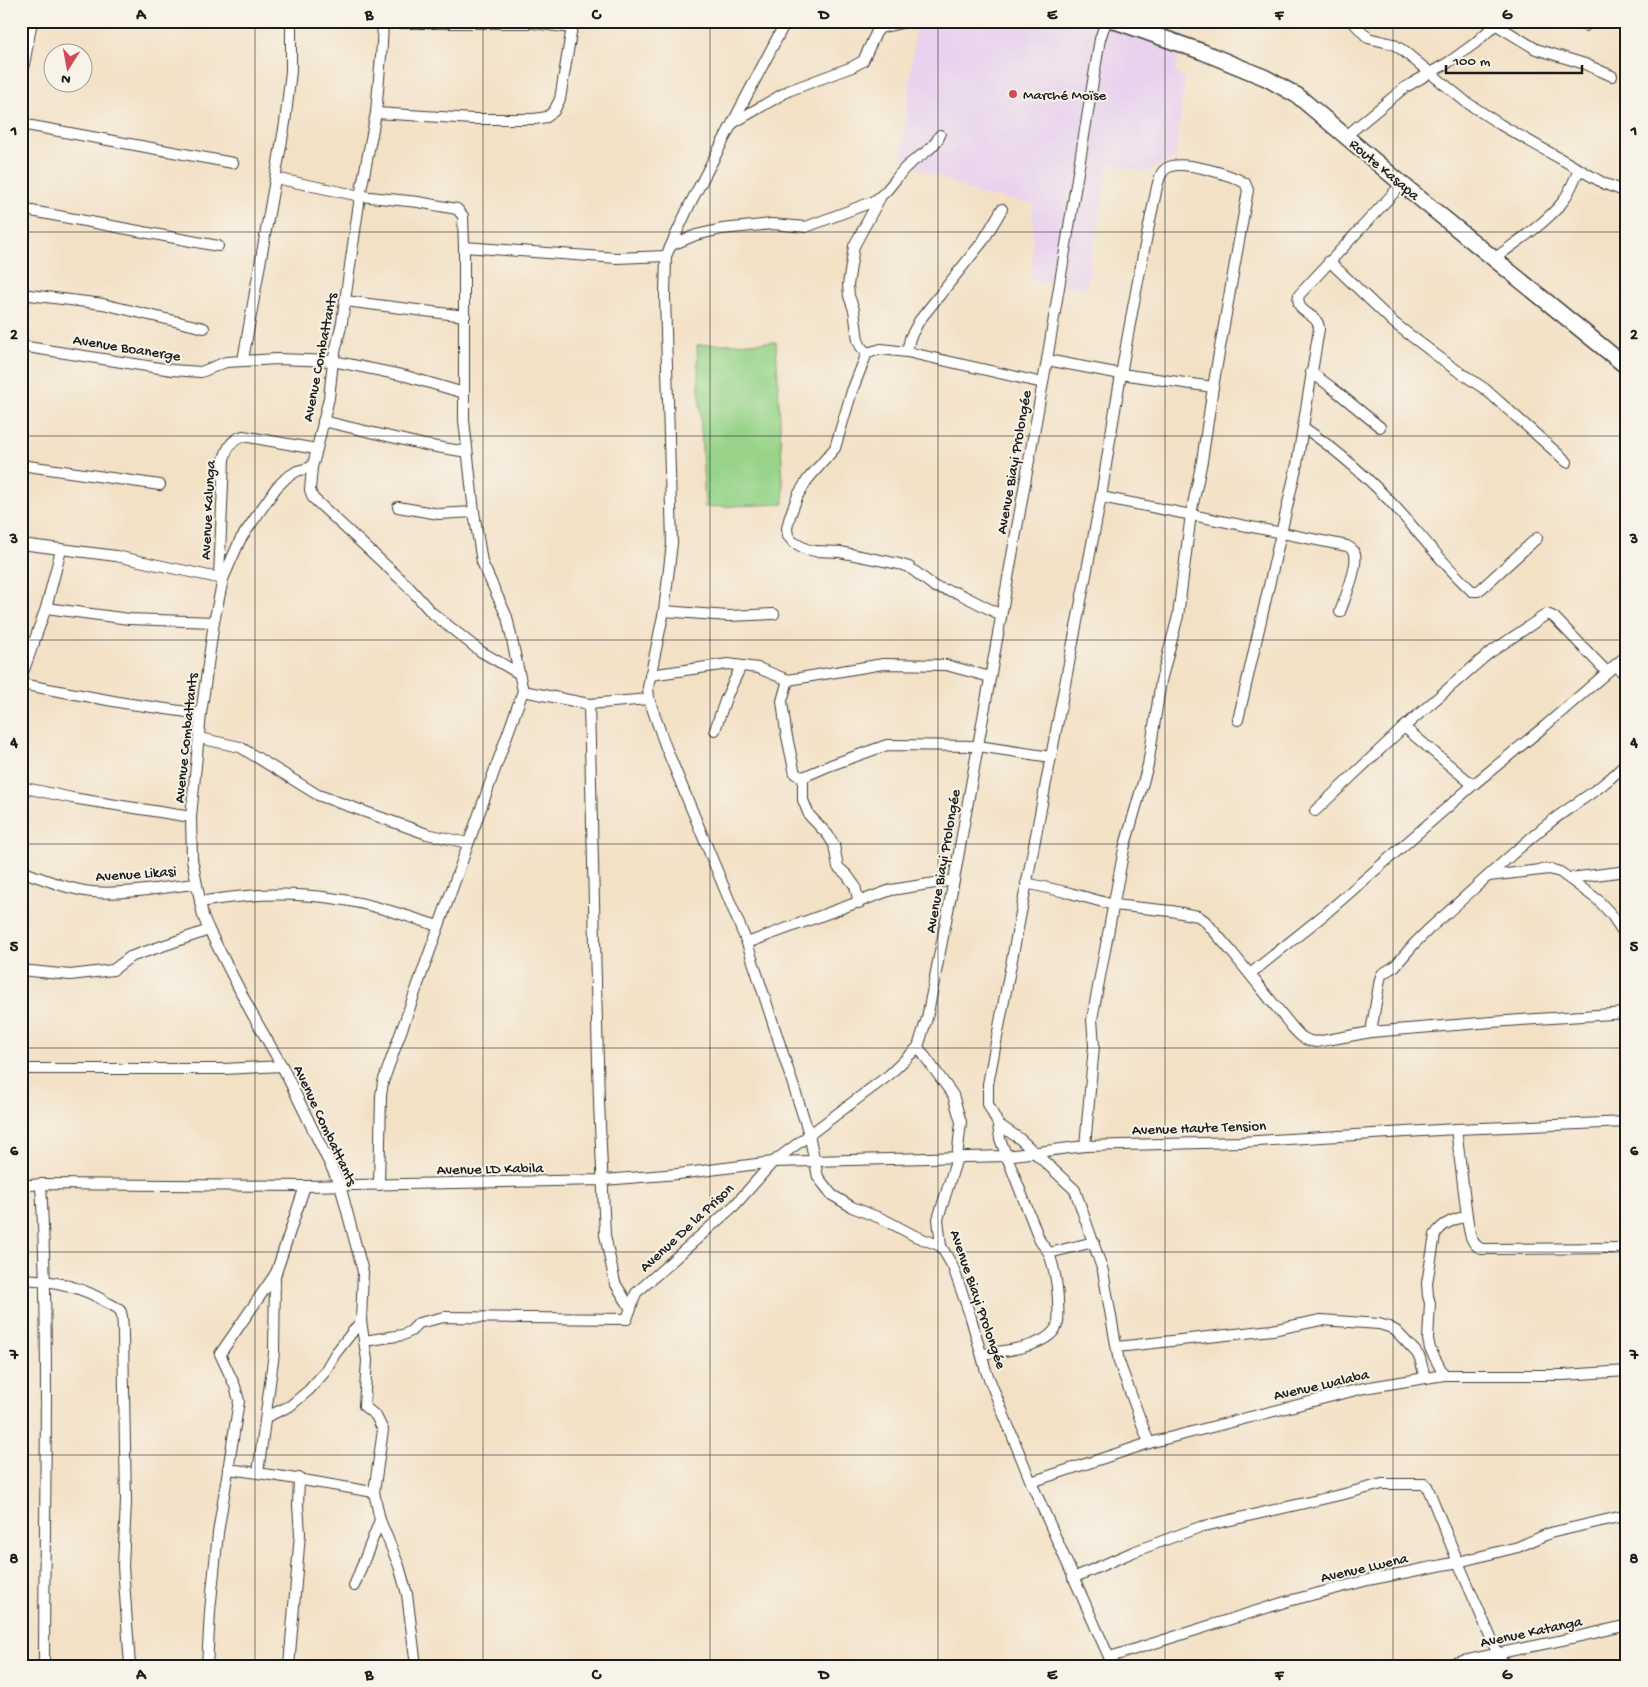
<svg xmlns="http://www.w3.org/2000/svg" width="1648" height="1687" viewBox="0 0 1648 1687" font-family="'Gochi Hand',sans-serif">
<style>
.built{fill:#e8d2ee}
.green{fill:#97d489;stroke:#5a7852}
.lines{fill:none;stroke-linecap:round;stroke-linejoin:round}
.street-casing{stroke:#3c3a36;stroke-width:12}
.secondary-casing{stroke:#3c3a36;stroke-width:18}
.street{stroke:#fff;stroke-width:10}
.secondary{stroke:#fff;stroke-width:15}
.grid{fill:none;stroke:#1c1c1c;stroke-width:1;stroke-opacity:0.55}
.poi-dot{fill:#d1495b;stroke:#f7f3e8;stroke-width:2}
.labels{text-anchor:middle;stroke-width:4;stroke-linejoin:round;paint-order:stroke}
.poi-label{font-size:15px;fill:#1c1c1c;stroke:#f7f3e8;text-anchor:start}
.street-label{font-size:15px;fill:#1c1c1c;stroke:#f7f3e8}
.neatline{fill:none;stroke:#1c1c1c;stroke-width:2}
.grid-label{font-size:16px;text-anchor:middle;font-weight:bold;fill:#1c1c1c}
</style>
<rect width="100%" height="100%" fill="#f7f3e8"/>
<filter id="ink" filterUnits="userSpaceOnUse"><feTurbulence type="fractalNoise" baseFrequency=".02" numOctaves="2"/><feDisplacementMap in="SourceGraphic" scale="10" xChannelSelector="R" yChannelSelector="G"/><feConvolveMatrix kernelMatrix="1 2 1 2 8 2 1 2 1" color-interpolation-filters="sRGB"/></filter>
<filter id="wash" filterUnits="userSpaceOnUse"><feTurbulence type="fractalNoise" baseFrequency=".0096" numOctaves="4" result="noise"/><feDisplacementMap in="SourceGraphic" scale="20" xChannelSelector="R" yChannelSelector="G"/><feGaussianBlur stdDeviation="1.12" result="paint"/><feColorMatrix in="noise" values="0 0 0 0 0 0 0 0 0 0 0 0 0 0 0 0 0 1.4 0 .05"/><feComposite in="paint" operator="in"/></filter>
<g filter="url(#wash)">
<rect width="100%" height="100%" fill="#f3e1c6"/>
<path class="built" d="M921 21H1158V25L1185 36 1175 72 1185 79 1175 159 1143 172 1109 163 1086 288 1032 280 1033 204 977 194 902 160 915 31Z"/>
<path class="green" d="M776 342 784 504 705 507 697 345Z"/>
</g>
<g filter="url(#ink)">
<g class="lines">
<defs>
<g id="street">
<path d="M383 21 382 44 376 113 360 196 342 322 333 361 329 398 315 457 312 467 297 471 286 478 276 488 240 540 223 579 214 622 201 714 191 817 192 859 203 916 209 930 251 1012 282 1066 340 1185 363 1272 361 1321 367 1360 364 1406 376 1416 383 1430 374 1492 380 1520 399 1566 407 1594 416 1666"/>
<path d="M786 21 690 204 666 256 665 296 672 543 664 611 648 687 649 699 665 745 747 943 809 1134 818 1177 832 1195 852 1207 885 1220 915 1236 941 1246"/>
<path d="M1352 21 1368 38 1393 44 1401 49 1466 102 1501 125 1605 184 1627 192"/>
<path d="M1490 21 1536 49 1585 64 1612 76"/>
<path d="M1581 21 1585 26"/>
<path d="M383 23H533L572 28"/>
<path d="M21 81 32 21"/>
<path d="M376 113 473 119H534L547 117 554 111 560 99 573 21"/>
<path d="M733 123 788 91 852 67 863 61 876 33 880 28 910 21"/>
<path d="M21 124 233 163"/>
<path d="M1346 136 1404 88 1449 62 1474 44 1495 25"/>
<path d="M275 178 360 196 418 202 457 209 463 216 464 247V420L474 512 482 562 507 617 523 691 383 1082 381 1096 379 1185"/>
<path d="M21 209 218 246"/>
<path d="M672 245 696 235 722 229 772 224 806 227 872 202C886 195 894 180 905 168 917 156 933 151 940 135"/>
<path d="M464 247 617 258 666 256"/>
<path d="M1494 259C1516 242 1542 226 1561 204 1569 194 1574 181 1579 169"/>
<path d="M1329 261 1394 323 1452 367 1485 389 1567 462"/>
<path d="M21 294 103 304 204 328"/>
<path d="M345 301 465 316"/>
<path d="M21 346 172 370 201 372 226 362 277 359 333 361 406 376 464 393"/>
<path d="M907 352 910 338 919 321 983 241 1002 209"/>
<path d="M867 353 861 347 858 340 854 310 849 296 848 285 854 246 880 198"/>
<path d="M243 360 285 123 291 71V21"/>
<path d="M1047 360 1121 374 1213 387 1248 190 1245 183C1232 175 1183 160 1169 167 1161 170 1159 179 1157 187 1135 290 1117 393 1101 497L988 1084V1104L998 1124 1020 1139 1075 1190 1103 1271 1119 1362 1149 1443"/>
<path d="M1311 372 1331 387 1380 427"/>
<path d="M323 421 425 445 467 452"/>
<path d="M1303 427C1338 451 1371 480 1399 511 1423 538 1446 567 1472 591H1478L1482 588 1537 538"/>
<path d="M21 465 160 485"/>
<path d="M312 467 310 490 313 498 407 585 431 612 480 651 518 673"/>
<path d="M1101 497 1347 546C1351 548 1354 550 1355 554 1358 568 1345 598 1340 612"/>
<path d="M398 507 439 514 474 512"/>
<path d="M21 544 116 556 223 579"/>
<path d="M219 578 224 459C228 447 231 440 243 436L316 449"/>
<path d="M46 608 129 619 214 622"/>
<path d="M664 611 728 616 774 614"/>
<path d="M1001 615 958 593 935 587 909 567 899 564 840 552 815 551 806 549 793 542 788 536 787 528 790 516 798 495 808 479 835 448 852 391 867 353 881 349 907 352 1043 383"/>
<path d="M21 641 34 644"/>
<path d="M1615 665 1627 677"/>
<path d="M650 675 728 664 758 668 788 680 883 664 946 665 990 677"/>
<path d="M21 678 46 608 61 550"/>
<path d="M788 680 782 701 786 732 795 774 803 777 831 765 887 745 978 746 1051 757"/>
<path d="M21 684 124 703 201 714"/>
<path d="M523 691 589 704 649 699"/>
<path d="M589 704 599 1102 605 1235 615 1283 631 1309"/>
<path d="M1238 720 1297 464 1319 329C1319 312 1294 315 1299 295L1402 184"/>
<path d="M1404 727 1473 785"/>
<path d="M715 730 726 698 741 666"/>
<path d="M199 738 240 747 318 795 427 834 468 843"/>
<path d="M803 777V800L809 815 828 835 834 845 838 867 847 875 855 886 859 903"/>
<path d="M21 787 72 798 191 817"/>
<path d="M1315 811 1404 727 1488 654 1547 614 1554 617 1607 672"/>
<path d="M21 871C44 879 67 889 92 892 126 895 162 887 196 884"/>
<path d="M1489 876 1549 869 1560 872 1598 900 1611 914 1627 938"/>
<path d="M1570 878 1627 871"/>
<path d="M1026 883 1070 893 1114 905 1171 911 1198 916 1205 921 1231 951 1293 1028C1300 1036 1305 1041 1316 1042L1371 1032 1492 1022 1627 1013"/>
<path d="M200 902C260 891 324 892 383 909 402 914 420 920 438 926"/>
<path d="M747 943 891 890 954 880"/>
<path d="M21 970 70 975 113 970 130 957 209 930"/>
<path d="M1250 974 1325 914 1473 785 1545 726 1627 655"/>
<path d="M1371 1032 1380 979 1382 974 1395 966 1414 944 1429 929C1469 894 1508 856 1549 823 1575 803 1605 787 1627 762"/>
<path d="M918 1047 953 1095 961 1122 957 1158 938 1219 941 1246 953 1267 971 1318 986 1371 1031 1482 1113 1666"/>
<path d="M21 1069H224L282 1066"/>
<path d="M998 1124 1000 1139 1040 1241 1049 1253 1094 1242"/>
<path d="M1085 1146 1094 1046 1092 1019 1124 849 1148 765 1161 681 1178 616 1191 514 1202 461 1213 387"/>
<path d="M41 1184C50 1345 44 1505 44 1666"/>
<path d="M21 1186 41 1184 305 1186 604 1180 678 1174 773 1162 889 1075 918 1047 927 1018 954 880 1047 360 1100 39 1104 27 1108 21"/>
<path d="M1467 1216C1469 1228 1469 1244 1482 1249L1627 1248"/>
<path d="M21 1279C51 1280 83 1287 108 1303 112 1305 119 1308 121 1312 123 1319 123 1329 123 1336L126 1501 123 1566 130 1666"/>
<path d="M364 1341 403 1335 411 1331 419 1323 444 1317 627 1319 636 1293 735 1205 773 1162 1006 1156 1085 1146 1241 1142 1456 1129 1627 1122"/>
<path d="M1117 1347 1272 1330 1321 1320 1379 1324 1389 1327 1396 1331 1416 1352 1420 1358 1425 1378"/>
<path d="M982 1354C1002 1351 1051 1348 1058 1323 1059 1315 1058 1306 1058 1299 1057 1281 1055 1270 1049 1253"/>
<path d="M1444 1375 1430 1349 1428 1339 1430 1303 1428 1296 1427 1283 1435 1235C1442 1223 1455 1219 1467 1216L1456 1129"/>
<path d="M266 1417 290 1406 309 1390 324 1373 335 1354 361 1321"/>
<path d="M228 1469C277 1475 325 1484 374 1492"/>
<path d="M258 1473 274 1353 275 1274"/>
<path d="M1031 1482 1149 1443 1364 1388 1444 1375H1563L1627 1371"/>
<path d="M1073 1578 1133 1552 1200 1527 1344 1494 1382 1484H1424L1427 1486 1458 1562 1503 1666"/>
<path d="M354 1586 380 1520"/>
<path d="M1110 1657 1285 1602 1368 1580 1458 1562 1518 1547 1550 1533 1627 1515"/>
<path d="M207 1666 210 1611 218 1533 239 1401 235 1386 220 1354 276 1273 305 1186"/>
<path d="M289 1666 300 1534 298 1505 299 1478"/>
<path d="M1442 1666C1504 1651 1566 1641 1627 1625"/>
</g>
<path id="secondary" d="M1115 21 1203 52 1266 78 1298 96 1402 184 1627 367"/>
</defs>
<use href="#street" class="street-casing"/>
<use href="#secondary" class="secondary-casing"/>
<use href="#street" class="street"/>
<use href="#secondary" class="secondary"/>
</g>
</g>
<path class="grid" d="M255 21V1666M483 21V1666M710 21V1666M938 21V1666M1165 21V1666M1393 21V1666M21 232H1627M21 436H1627M21 640H1627M21 844H1627M21 1048H1627M21 1252H1627M21 1455H1627"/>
<circle class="poi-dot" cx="1013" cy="94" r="5"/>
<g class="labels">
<g class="poi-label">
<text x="1023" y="99">Marché Moïse</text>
</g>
<g class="street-label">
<text transform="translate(1385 169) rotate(40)" y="5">Route Kasapa</text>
<text transform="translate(127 347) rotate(9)" y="5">Avenue Boanerge</text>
<text transform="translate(319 357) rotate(-79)" y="5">Avenue Combattants</text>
<text transform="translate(1013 462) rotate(-80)" y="5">Avenue Biayi Prolongée</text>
<text transform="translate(207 510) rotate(-87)" y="5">Avenue Kalunga</text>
<text transform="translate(185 738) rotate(-84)" y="5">Avenue Combattants</text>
<text transform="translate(942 861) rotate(-80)" y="5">Avenue Biayi Prolongée</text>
<text transform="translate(136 873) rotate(-4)" y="5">Avenue Likasi</text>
<text transform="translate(326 1125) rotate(65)" y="5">Avenue Combattants</text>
<text transform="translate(1199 1127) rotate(-2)" y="5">Avenue Haute Tension</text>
<text transform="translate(490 1168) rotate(-1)" y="5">Avenue LD Kabila</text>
<text transform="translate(686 1227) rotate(-43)" y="5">Avenue De la Prison</text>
<text transform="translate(979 1299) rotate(71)" y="5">Avenue Biayi Prolongée</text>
<text transform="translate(1321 1384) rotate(-13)" y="5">Avenue Lualaba</text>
<text transform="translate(1364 1567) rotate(-13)" y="5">Avenue Lwena</text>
<text transform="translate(1531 1631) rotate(-12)" y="5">Avenue Katanga</text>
</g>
</g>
<rect width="1648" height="1687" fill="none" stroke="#f7f3e8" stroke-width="55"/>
<g transform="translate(68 68) rotate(191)"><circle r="24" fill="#f7f3e8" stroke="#9f9d96"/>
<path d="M0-4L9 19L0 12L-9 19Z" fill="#d1495b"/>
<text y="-8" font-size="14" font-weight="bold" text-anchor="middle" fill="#1c1c1c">N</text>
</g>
<path d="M1446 65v8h136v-8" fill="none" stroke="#1c1c1c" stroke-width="2.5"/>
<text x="1453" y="65" font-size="15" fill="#1c1c1c" stroke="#f7f3e8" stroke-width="4" paint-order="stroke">100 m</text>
<rect x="28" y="28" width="1592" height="1632" class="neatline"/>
<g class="grid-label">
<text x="141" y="19">A</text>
<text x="369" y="19">B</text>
<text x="596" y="19">C</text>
<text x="824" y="19">D</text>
<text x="1052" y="19">E</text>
<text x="1279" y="19">F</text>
<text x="1507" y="19">G</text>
<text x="14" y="135">1</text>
<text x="1634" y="135">1</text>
<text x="14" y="339">2</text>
<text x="1634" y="339">2</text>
<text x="14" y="543">3</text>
<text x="1634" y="543">3</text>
<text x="14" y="747">4</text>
<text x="1634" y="747">4</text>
<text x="14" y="951">5</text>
<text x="1634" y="951">5</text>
<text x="14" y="1155">6</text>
<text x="1634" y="1155">6</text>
<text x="14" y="1359">7</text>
<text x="1634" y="1359">7</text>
<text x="14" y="1563">8</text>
<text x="1634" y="1563">8</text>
<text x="141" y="1679">A</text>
<text x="369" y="1679">B</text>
<text x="596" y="1679">C</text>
<text x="824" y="1679">D</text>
<text x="1052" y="1679">E</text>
<text x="1279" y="1679">F</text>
<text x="1507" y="1679">G</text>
</g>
</svg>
